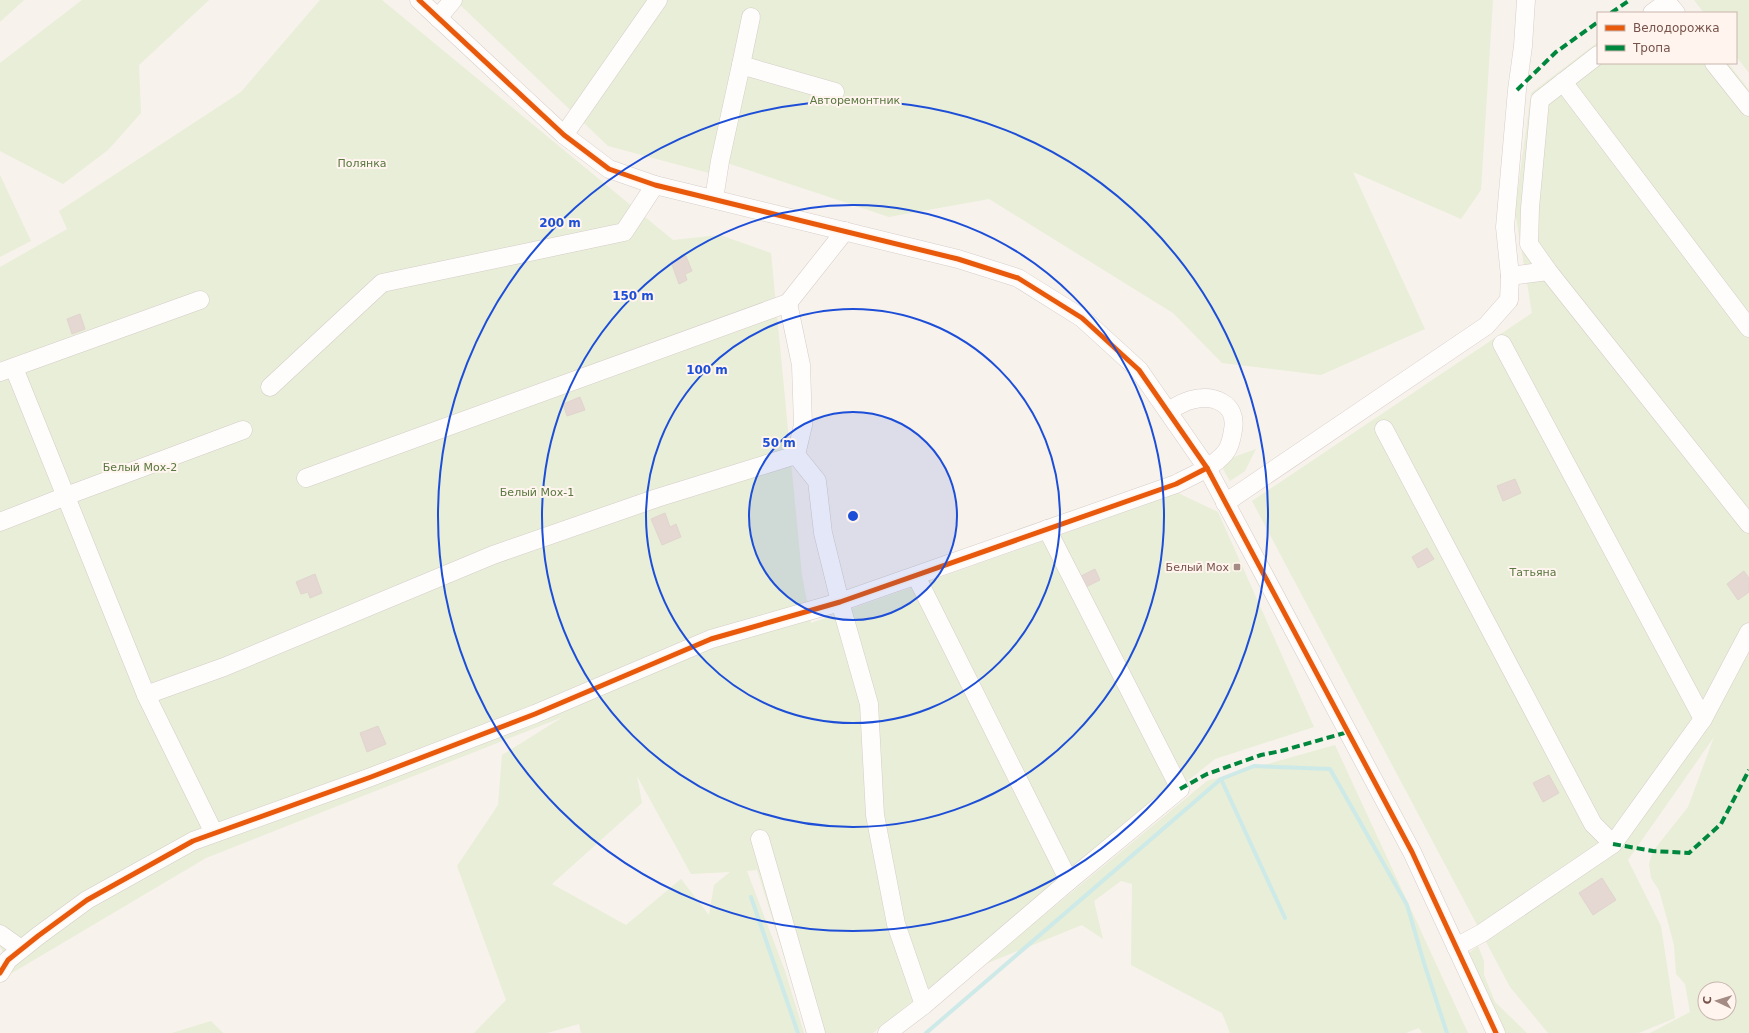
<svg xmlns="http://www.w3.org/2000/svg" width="1749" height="1033" viewBox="0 0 1749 1033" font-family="'DejaVu Sans',sans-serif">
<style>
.green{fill:#e8eed7;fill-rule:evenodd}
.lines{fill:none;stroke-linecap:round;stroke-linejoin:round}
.stream{stroke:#cdeae8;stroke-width:4}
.building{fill:#e5d8d3;stroke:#e1d4ce}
.minor-casing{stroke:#d6cdc8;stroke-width:19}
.minor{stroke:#fefdfc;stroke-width:18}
.quiet{stroke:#00873e;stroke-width:4;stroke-dasharray:8 4;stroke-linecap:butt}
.cycleway-casing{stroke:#fff5ee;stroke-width:8}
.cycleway{stroke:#e8590c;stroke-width:5}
.ring{fill:none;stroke:#1d4ed8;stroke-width:2}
.poi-dot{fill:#a48b83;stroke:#fff5ee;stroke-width:1.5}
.labels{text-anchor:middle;stroke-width:4;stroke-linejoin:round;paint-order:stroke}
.park-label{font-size:11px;fill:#597740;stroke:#fff5ee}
.poi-label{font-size:11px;fill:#77534b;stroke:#fff5ee;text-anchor:end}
.centre{fill:#1d4ed8;stroke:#fff5ee;stroke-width:2}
.ring-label{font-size:12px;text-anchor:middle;font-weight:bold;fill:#1d4ed8;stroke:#fff5ee;stroke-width:4;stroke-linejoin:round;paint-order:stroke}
</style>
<rect width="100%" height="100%" fill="#f8f2ec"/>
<g class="green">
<path d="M0 0H24L0 22Z"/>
<path d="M82 0H209L139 65 141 113 108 150 63 184 0 151V63Z"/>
<path d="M320 0H382L673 240 720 235 771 253 802 575 811 623 1178 493 1218 512 1314 727 1215 759 873 1033H808L757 870 747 871 785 971 804 1033H581L579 1024 547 1033H474L506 1000 457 866 498 805 502 755 563 717 206 858 12 973 0 946V267L67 229 59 211 241 92ZM637 776 691 874 730 872 714 885 709 915 681 879 626 925 552 884 642 803Z"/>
<path d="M455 0H1493L1481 190 1461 219 1353 172 1425 329 1321 375 1222 363 1173 313 989 199 889 217 715 159 709 173 608 146Z"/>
<path d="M1694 0H1749V73L1736 56V13H1704Z"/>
<path d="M1598 42V63H1728L1749 90V1033H1650L1690 1012 1685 984 1676 974 1674 945 1659 890 1651 878 1649 864 1653 851 1688 807 1714 737 1628 860 1661 926 1675 1018 1639 1033H1548L1510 987 1252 501 1532 313 1515 211 1531 93ZM1705 989H1729V1013H1705Z"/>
<path d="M0 175 31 241 0 257Z"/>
<path d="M1256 449 1245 471 1230 481 1223 469 1231 458Z"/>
<path d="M1335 745 1468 1033H1422L1419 1028 1406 1033H1230L1222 1013 1131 965 1132 884 1121 881 1094 901 1103 939 1082 925 983 965 1207 781Z"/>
<path d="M1478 946 1484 961V975L1495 1002 1527 1033H1502L1466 955Z"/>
<path d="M211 1021 223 1033H172Z"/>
</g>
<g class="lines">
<g class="stream">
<path d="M1221 779 1285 918"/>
<path d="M751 897 798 1033"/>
<path d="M926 1033 1221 779 1254 766 1330 769 1407 905 1424 963 1447 1033"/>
</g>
</g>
<g class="building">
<path d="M686 256 692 271 685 274 687 280 679 284 671 262Z"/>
<path d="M80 314 85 329 72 334 67 319Z"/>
<path d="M580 397 585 410 567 416 563 404Z"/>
<path d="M1515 479 1521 493 1503 501 1497 486Z"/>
<path d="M665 513 670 527 676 524 681 537 662 545 651 519Z"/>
<path d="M1427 548 1434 559 1418 568 1412 557Z"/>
<path d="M1095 569 1100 580 1082 589 1077 578Z"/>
<path d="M1744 571 1749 578V592L1738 600 1727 584Z"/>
<path d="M315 574 322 593 310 598 308 592 301 594 296 582Z"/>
<path d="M378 726 386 744 367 752 360 733Z"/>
<path d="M1549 775 1559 793 1543 802 1533 783Z"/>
<path d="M1602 878 1616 900 1593 915 1579 893Z"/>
</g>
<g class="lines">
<defs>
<g id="minor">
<path d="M419 0 564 135 609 169 655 185 958 259 1018 278 1082 318 1139 370 1207 468 1412 852 1496 1033"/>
<path d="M1652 13 1667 2 1676 13"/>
<path d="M438 18 453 0"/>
<path d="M1598 55 1540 100 1530 208 1529 244 1548 271 1749 524"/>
<path d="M1714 63 1749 107"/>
<path d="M741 65 751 17"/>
<path d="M1563 82 1749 328"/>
<path d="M564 135 658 0"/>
<path d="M714 199 720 161 741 65 835 92"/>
<path d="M1510 276 1548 271"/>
<path d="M788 303 801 365 803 425 796 455 817 481 823 533 840 602 869 704 875 815 896 924 924 1005"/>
<path d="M1502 344 1703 719"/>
<path d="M14 368 146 695 214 833"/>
<path d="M0 372 200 300"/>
<path d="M270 387 382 283 624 232 655 185"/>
<path d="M1384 429 1593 824 1613 844"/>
<path d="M306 478 788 303 845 231"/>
<path d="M1225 503 1486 326 1509 300 1510 276 1505 227 1517 90 1523 46 1526 0"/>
<path d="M0 522 66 496 243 430"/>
<path d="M916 576 1069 881"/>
<path d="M146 695 224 667 493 555 657 498 796 455"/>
<path d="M760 839 816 1033"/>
<path d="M0 934 21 949"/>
<path d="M1456 947 1482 933 1613 844 1703 719 1749 632"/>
<path d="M0 973 8 960 38 936 87 900 193 841 371 777 535 714 711 639 840 602 1176 484C1193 475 1212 468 1225 453 1230 447 1232 437 1233 430 1238 403 1213 394 1191 400 1183 402 1175 407 1168 411"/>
<path d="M887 1033 924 1005 1069 881 1180 789 1047 529"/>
</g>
</defs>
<use href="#minor" class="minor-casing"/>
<use href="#minor" class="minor"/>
<g class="quiet">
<path d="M1611 13 1630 0"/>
<path d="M1517 90 1556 52 1598 22"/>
<path d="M1180 789 1207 774 1261 755 1281 751 1348 732"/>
<path d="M1613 844 1653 851 1689 853 1721 824 1749 770"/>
</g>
<defs>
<g id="cycleway">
<path d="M419 0 564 135 609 169 655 185 958 259 1018 278 1082 318 1139 370 1207 468 1412 852 1496 1033"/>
<path d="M0 973 8 960 38 936 87 900 193 841 371 777 535 714 711 639 840 602 1176 484 1207 468"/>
</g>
</defs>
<use href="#cycleway" class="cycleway-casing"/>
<use href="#cycleway" class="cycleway"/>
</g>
<circle cx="853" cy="516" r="104" fill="#1d4ed8" fill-opacity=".12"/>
<g class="ring">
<circle cx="853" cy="516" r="104"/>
<circle cx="853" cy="516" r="207"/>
<circle cx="853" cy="516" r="311"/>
<circle cx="853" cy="516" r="415"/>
</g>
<rect class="poi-dot" x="1233" y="563" width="8" height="8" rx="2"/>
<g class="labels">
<g class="park-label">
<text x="855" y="104">Авторемонтник</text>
<text x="362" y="167">Полянка</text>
<text x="140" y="471">Белый Мох-2</text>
<text x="537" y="496">Белый Мох-1</text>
<text x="1533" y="576">Татьяна</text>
</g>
<g class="poi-label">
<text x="1229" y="571">Белый Мох</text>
</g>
</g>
<circle cx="853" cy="516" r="6" class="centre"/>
<g class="ring-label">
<text x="560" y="227">200 m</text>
<text x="633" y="300">150 m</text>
<text x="707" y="374">100 m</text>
<text x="779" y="447">50 m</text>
</g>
<rect x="1597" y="12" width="140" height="52" fill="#fff5ee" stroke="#c9b4ad"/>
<rect x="1605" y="25" width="20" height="6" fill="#e8590c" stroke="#c9b4ad"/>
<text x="1633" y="32" font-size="12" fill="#77534b">Велодорожка</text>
<rect x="1605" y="45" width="20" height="6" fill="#00873e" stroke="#c9b4ad"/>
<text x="1633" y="52" font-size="12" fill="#77534b">Тропа</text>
<g transform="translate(1717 1001) rotate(274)"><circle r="19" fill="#fff5ee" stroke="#c9b4ad"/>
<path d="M0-3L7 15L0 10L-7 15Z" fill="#a48b83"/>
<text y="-6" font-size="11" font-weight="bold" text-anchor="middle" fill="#77534b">С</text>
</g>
</svg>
